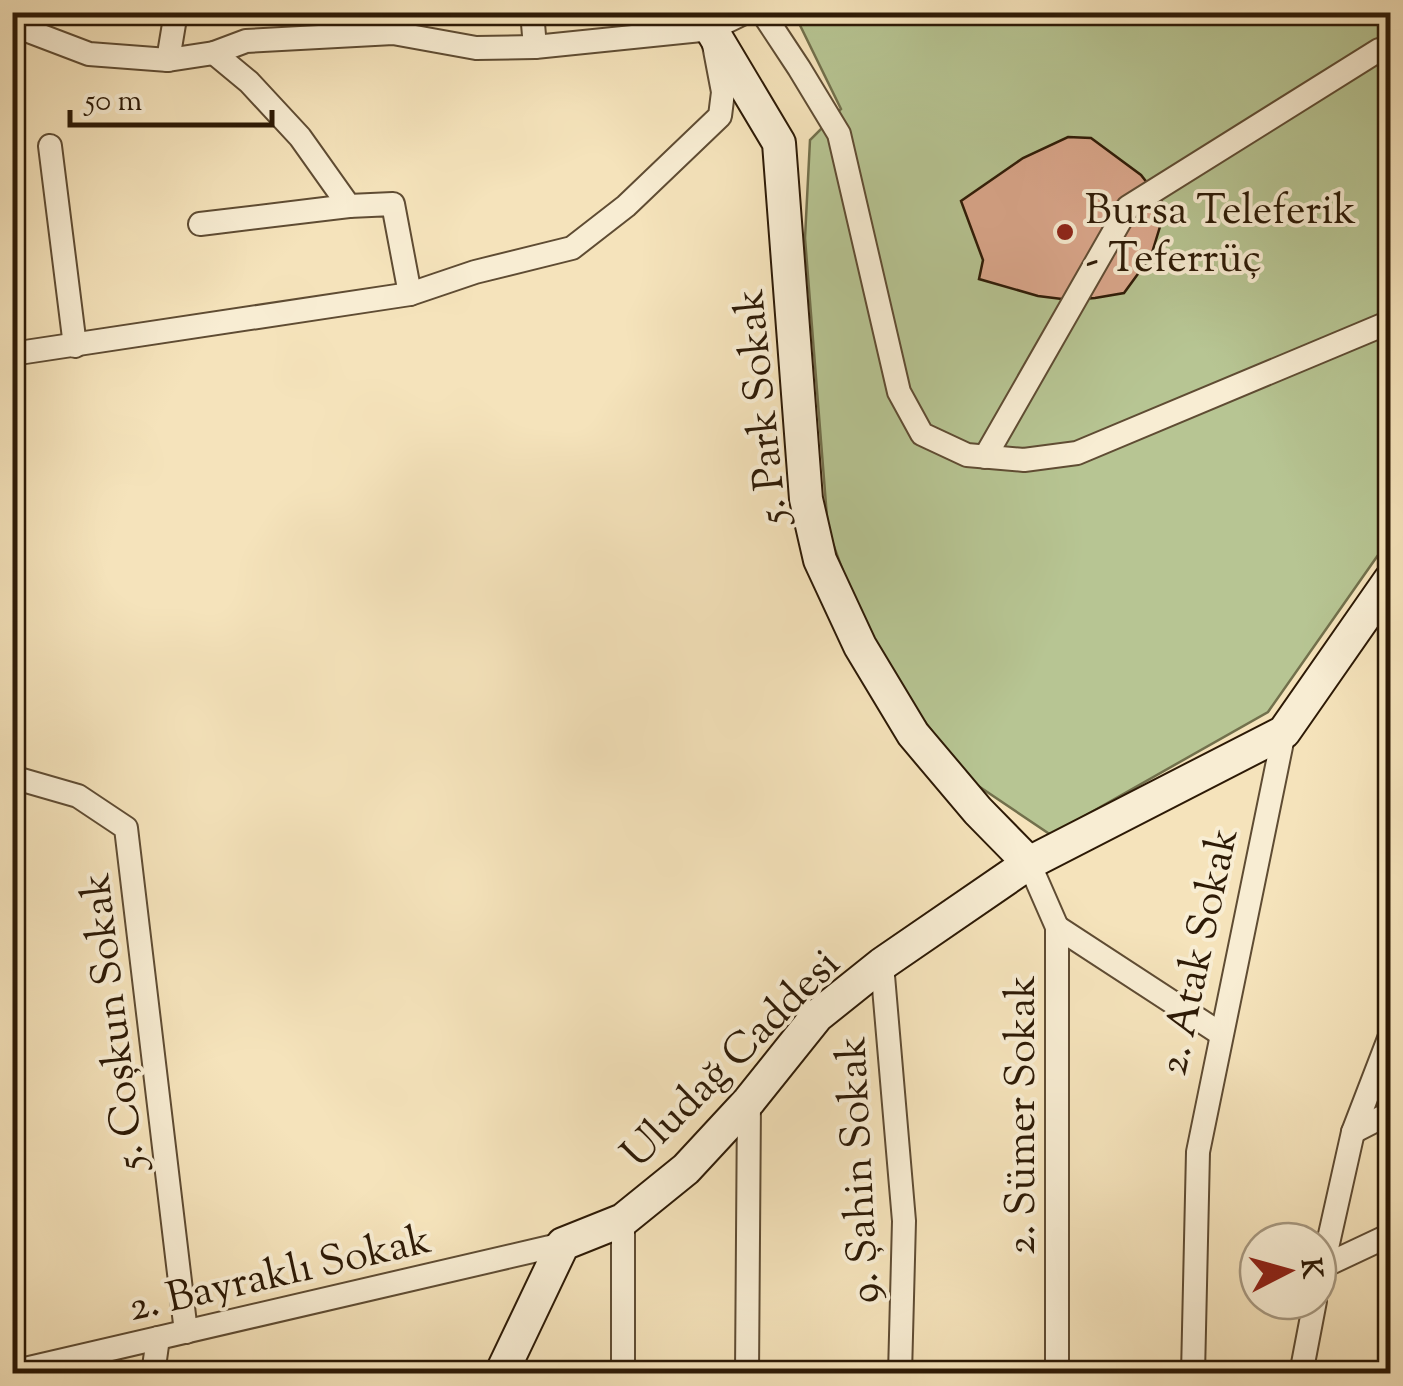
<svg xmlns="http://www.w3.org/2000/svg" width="1403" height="1386" viewBox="0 0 1403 1386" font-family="'Sorts Mill Goudy',serif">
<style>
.green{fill:#b7c593;stroke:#72704c;stroke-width:2.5}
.building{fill:#dba78c;stroke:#2d1a06;stroke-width:2.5}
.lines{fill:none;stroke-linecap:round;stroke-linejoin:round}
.street-casing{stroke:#5f4c33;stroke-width:26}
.secondary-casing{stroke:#2d1a06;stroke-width:36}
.street{stroke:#f8edd3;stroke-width:22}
.secondary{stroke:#f8edd3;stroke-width:32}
.poi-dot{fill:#8f2418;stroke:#f8edd3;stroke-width:4}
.labels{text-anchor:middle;stroke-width:8;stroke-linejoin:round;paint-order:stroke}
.poi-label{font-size:42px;fill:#2d1a06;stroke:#f8edd3;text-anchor:start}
.street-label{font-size:42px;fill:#2d1a06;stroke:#f8edd3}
</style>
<rect width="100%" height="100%" fill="#f5e3bb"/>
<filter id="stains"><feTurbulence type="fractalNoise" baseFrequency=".002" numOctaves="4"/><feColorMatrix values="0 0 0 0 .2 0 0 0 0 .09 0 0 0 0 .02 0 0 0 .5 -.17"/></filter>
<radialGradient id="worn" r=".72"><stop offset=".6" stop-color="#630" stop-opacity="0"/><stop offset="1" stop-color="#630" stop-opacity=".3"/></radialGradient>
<path class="green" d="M794 13H1390V538L1268 712 1051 835 968 779 904 694 859 615 828 530 805 238 810 140 841 109Z"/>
<path class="building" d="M1068 137 1091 138 1141 175 1166 207 1151 256 1124 293 1095 298 1070 300 1038 296 979 279 983 260 961 201 1023 158Z"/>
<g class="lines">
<defs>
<g id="street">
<path d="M532 12 535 47"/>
<path d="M762 12 799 68 839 134 899 392 922 434 967 455 1024 460 1077 453 1390 322"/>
<path d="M18 27 89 54 168 60 214 53 246 41 393 33 476 48 535 47 711 29"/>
<path d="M214 53 249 82 300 137 349 206 393 204 410 294"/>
<path d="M168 60 176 12"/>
<path d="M50 146 75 346"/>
<path d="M200 224 349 206"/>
<path d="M12 354 410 294 475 272 572 248 626 206 720 116 723 92 711 29 746 12"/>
<path d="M985 457 1128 207 1379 50 1390 48"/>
<path d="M12 777 78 796 126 828 186 1332"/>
<path d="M1029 863 1057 927V1374"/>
<path d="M1057 927 1221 1034"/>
<path d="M882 964 904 1221 900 1374"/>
<path d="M1353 1132 1390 1113"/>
<path d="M1322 1267 1390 1235"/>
<path d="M1318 1288 1353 1132 1390 1036"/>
<path d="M12 1372 563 1244"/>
<path d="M153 1374 158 1338"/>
<path d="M623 1374V1220"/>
<path d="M747 1374 749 1101"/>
<path d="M1193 1374 1198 1152 1284 732"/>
<path d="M1301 1374 1315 1301"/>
</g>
<g id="secondary">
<path d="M710 12 711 29 779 143 806 499 820 560 860 646 913 734 978 811 1029 863"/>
<path d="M501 1374 563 1244 623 1220 686 1169 749 1101 817 1016 882 964 1029 863 1284 732 1390 580"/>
</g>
</defs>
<use href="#street" class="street-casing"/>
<use href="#secondary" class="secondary-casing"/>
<use href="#street" class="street"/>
<use href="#secondary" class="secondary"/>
</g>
<circle class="poi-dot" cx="1065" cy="232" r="10"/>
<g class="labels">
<g class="poi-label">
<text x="1085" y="223">Bursa Teleferik<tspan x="1085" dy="48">- Teferrüç</tspan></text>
</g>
<g class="street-label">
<text transform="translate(759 407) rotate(-96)" y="15">5. Park Sokak</text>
<text transform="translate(1196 951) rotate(-78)" y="15">2. Atak Sokak</text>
<text transform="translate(111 1022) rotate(-97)" y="15">5. Coşkun Sokak</text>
<text transform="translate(729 1057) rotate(-45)" y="15">Uludağ Caddesi</text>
<text transform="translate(1019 1115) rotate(-90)" y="15">2. Sümer Sokak</text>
<text transform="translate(856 1170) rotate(-93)" y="15">9. Şahin Sokak</text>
<text transform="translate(279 1271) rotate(-13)" y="15">2. Bayraklı Sokak</text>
</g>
</g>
<rect width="1403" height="1386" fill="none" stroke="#f5e3bb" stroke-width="50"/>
<rect x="15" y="15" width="1373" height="1356" fill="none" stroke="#2d1a06" stroke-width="5"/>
<rect x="25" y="25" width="1353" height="1336" fill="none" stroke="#2d1a06" stroke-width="2.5"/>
<g transform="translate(1288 1271) rotate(84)"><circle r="48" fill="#f8edd3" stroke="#a79981" stroke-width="2.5"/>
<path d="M0-8L18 38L0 25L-18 38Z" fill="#8f2418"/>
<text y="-15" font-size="28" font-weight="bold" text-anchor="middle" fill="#2d1a06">K</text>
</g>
<path d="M70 110v15h202v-15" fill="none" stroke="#2d1a06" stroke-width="5"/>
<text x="85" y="110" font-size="30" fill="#2d1a06" stroke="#f8edd3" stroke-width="8" paint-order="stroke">50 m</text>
<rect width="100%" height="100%" filter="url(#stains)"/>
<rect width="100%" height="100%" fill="url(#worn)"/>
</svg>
